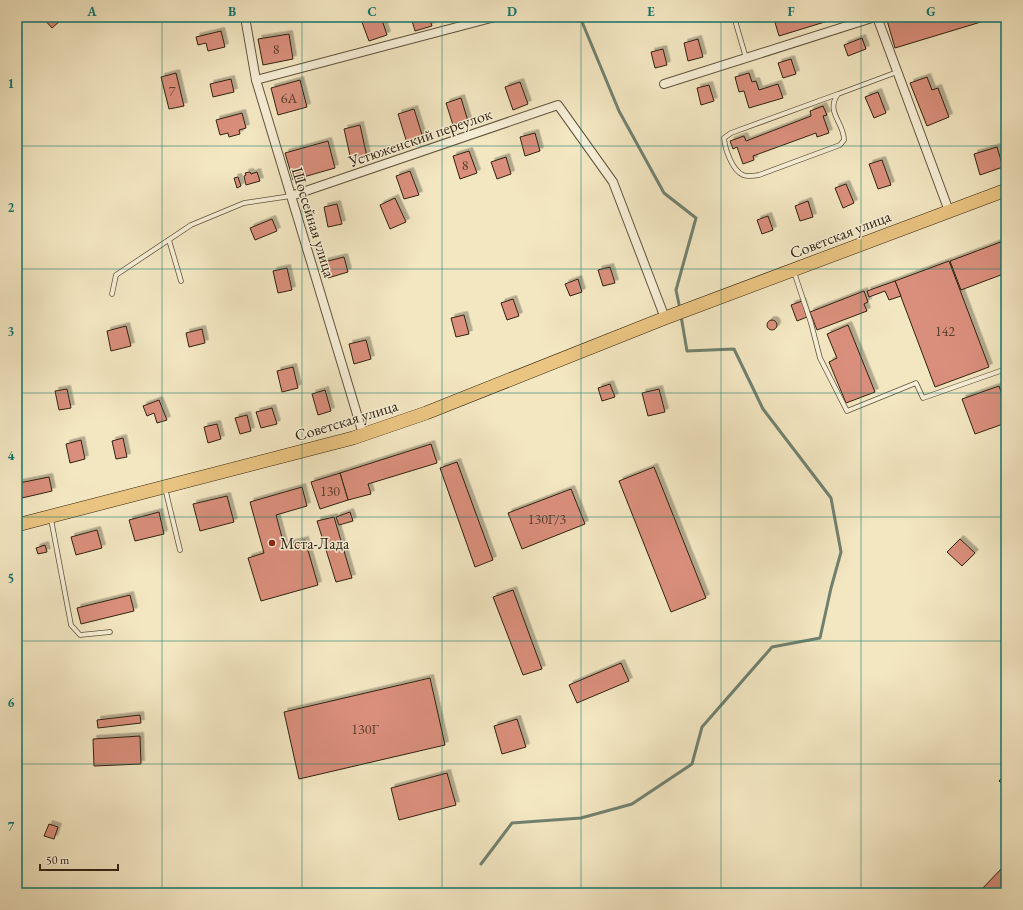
<svg xmlns="http://www.w3.org/2000/svg" width="1023" height="910" viewBox="0 0 1023 910" font-family="'EB Garamond',serif">
<style>
.lines{fill:none;stroke-linecap:round;stroke-linejoin:round}
.stream{stroke:#71816f;stroke-width:3}
.building{fill:#da8f7b;stroke:#302210;filter:url(#shadow)}
.service-casing{stroke:#61533c;stroke-width:5.5}
.minor-casing{stroke:#61533c;stroke-width:10}
.primary-casing{stroke:#302210;stroke-width:14}
.service{stroke:#f7efd7;stroke-width:4}
.minor{stroke:#f7efd7;stroke-width:8}
.primary{stroke:#eac481;stroke-width:13}
.grid{fill:none;stroke:#0f766e;stroke-width:1;stroke-opacity:0.55}
.poi-dot{fill:#8f2418;stroke:#f7efd7;stroke-width:1.5}
.labels{text-anchor:middle;stroke-width:3;stroke-linejoin:round;paint-order:stroke}
.number-label{font-size:14px;fill:#5a3d2b}
.street-label{font-size:16px;fill:#302210;stroke:#f7efd7}
.poi-label{font-size:16px;fill:#302210;stroke:#f7efd7;text-anchor:start}
.neatline{fill:none;stroke:#0f766e;stroke-width:1.5}
.grid-label{font-size:13px;text-anchor:middle;font-weight:bold;fill:#0f766e}
</style>
<defs>
<filter id="shadow"><feDropShadow dx="3.5" dy="-3.5" stdDeviation="0" flood-color="#0004"/></filter>
</defs>
<rect width="100%" height="100%" fill="#f3e7c2"/>
<filter id="stains"><feTurbulence type="fractalNoise" baseFrequency=".005" numOctaves="4"/><feColorMatrix values="0 0 0 0 .2 0 0 0 0 .09 0 0 0 0 .02 0 0 0 .5 -.17"/></filter>
<radialGradient id="worn" r=".72"><stop offset=".6" stop-color="#630" stop-opacity="0"/><stop offset="1" stop-color="#630" stop-opacity=".3"/></radialGradient>
<g class="lines">
<g class="stream">
<path d="M580 17 619 111 664 193 696 218 676 290 680 309"/>
<path d="M481 864 512 823 581 818 632 804 692 764 702 727 772 647 820 638 831 588 841 552 831 498 763 409 734 349 687 351 681 316"/>
</g>
</g>
<g class="building">
<path d="M42 17H58L61 20 52 28Z"/>
<path d="M360 17H381L387 35 369 41Z"/>
<path d="M411 17H429L432 26 415 31Z"/>
<path d="M781 17H841L779 36 774 19Z"/>
<path d="M886 17H918L919 20 928 17 994 18 895 48Z"/>
<path d="M221 31 225 47 208 51 206 43 198 45 196 37Z"/>
<path d="M289 34 293 59 263 65 258 39Z"/>
<path d="M862 38 866 49 848 56 844 45Z"/>
<path d="M698 39 703 57 688 61 684 43Z"/>
<path d="M663 49 667 65 655 68 651 52Z"/>
<path d="M791 59 796 74 783 78 778 63Z"/>
<path d="M176 73 184 106 169 109 161 77Z"/>
<path d="M749 73 752 82 756 81 759 90 778 84 783 98 749 108 744 91 739 92 735 77Z"/>
<path d="M927 77 932 90 938 88 949 117 927 126 910 83Z"/>
<path d="M231 79 234 92 213 97 210 84Z"/>
<path d="M300 80 307 107 278 115 271 88Z"/>
<path d="M520 82 528 104 513 110 505 87Z"/>
<path d="M709 85 714 101 701 105 697 88Z"/>
<path d="M878 92 886 113 874 118 865 97Z"/>
<path d="M461 98 468 121 453 125 446 103Z"/>
<path d="M823 106 827 115 823 116 829 133 817 137 816 133 753 156 754 160 743 164 737 147 733 149 730 141 744 136 746 141 811 116 810 111Z"/>
<path d="M414 109 423 138 407 143 398 114Z"/>
<path d="M242 113 246 128 239 130 240 134 229 137 228 133 220 135 216 120Z"/>
<path d="M360 125 367 157 351 160 344 129Z"/>
<path d="M535 133 540 151 525 156 520 137Z"/>
<path d="M328 141 335 168 293 180 285 153Z"/>
<path d="M997 147 1003 167 980 175 974 154Z"/>
<path d="M469 151 477 173 460 179 453 156Z"/>
<path d="M506 157 511 174 497 179 491 162Z"/>
<path d="M882 160 891 185 878 189 869 164Z"/>
<path d="M410 171 419 195 404 199 396 176Z"/>
<path d="M250 172 251 174 257 172 260 181 246 185 244 176 246 175 245 173Z"/>
<path d="M238 177 241 186 237 188 234 178Z"/>
<path d="M846 184 854 203 843 208 835 188Z"/>
<path d="M395 198 406 222 390 229 380 205Z"/>
<path d="M808 201 813 217 800 221 795 206Z"/>
<path d="M337 204 342 224 328 227 324 207Z"/>
<path d="M768 216 773 230 762 234 757 220Z"/>
<path d="M272 219 277 231 255 240 250 228Z"/>
<path d="M1006 240V273L961 290 950 261Z"/>
<path d="M344 257 348 272 328 278 324 262Z"/>
<path d="M949 261 989 367 935 387 895 281Z"/>
<path d="M610 267 615 283 603 286 598 270Z"/>
<path d="M287 268 292 290 278 293 273 271Z"/>
<path d="M578 279 582 292 570 296 565 284Z"/>
<path d="M895 281 901 296 889 300 885 291 869 297 867 291Z"/>
<path d="M864 291 868 302 864 304 867 311 817 330 810 312Z"/>
<path d="M513 299 519 316 507 320 501 303Z"/>
<path d="M802 301 807 317 797 321 791 305Z"/>
<path d="M464 315 469 334 456 337 451 318Z"/>
<circle cx="772" cy="325" r="5"/>
<path d="M848 325 875 392 846 403 829 362 837 358 827 334Z"/>
<path d="M126 326 131 346 111 351 107 331Z"/>
<path d="M202 329 205 343 189 347 186 333Z"/>
<path d="M366 340 371 359 354 364 349 344Z"/>
<path d="M293 367 298 388 282 392 277 371Z"/>
<path d="M610 384 615 397 602 401 598 388Z"/>
<path d="M999 386 1006 405V423L975 434 962 399Z"/>
<path d="M67 389 71 408 59 410 55 391Z"/>
<path d="M659 389 665 412 648 416 642 393Z"/>
<path d="M325 390 331 411 318 415 312 394Z"/>
<path d="M159 400 167 420 157 423 154 413 147 416 143 406Z"/>
<path d="M272 408 277 424 261 428 256 412Z"/>
<path d="M247 415 251 431 240 434 235 418Z"/>
<path d="M217 424 221 439 208 443 204 427Z"/>
<path d="M123 438 127 457 116 459 112 441Z"/>
<path d="M81 440 85 459 70 463 66 444Z"/>
<path d="M431 444 437 463 368 484 371 494 348 500 340 473Z"/>
<path d="M457 462 493 560 475 567 440 468Z"/>
<path d="M654 467 706 598 671 612 619 481Z"/>
<path d="M340 473 348 500 320 509 311 482Z"/>
<path d="M49 477 52 491 22 498 19 483Z"/>
<path d="M302 487 307 506 276 515 284 545 305 540 318 585 261 601 248 558 264 553 250 502Z"/>
<path d="M571 489 585 524 522 549 508 513Z"/>
<path d="M227 496 234 522 200 531 193 504Z"/>
<path d="M159 512 164 534 135 541 129 520Z"/>
<path d="M350 512 353 521 339 525 336 517Z"/>
<path d="M334 517 352 578 336 582 317 521Z"/>
<path d="M97 530 102 548 76 555 71 537Z"/>
<path d="M960 539 975 553 962 566 947 552Z"/>
<path d="M45 545 47 552 38 554 36 548Z"/>
<path d="M513 590 542 669 523 675 493 597Z"/>
<path d="M130 595 134 611 81 624 77 608Z"/>
<path d="M621 663 629 681 577 703 569 685Z"/>
<path d="M430 678 445 745 299 779 284 712Z"/>
<path d="M140 715 141 723 98 728 97 720Z"/>
<path d="M517 719 526 747 502 754 494 726Z"/>
<path d="M140 736 141 764 94 766 93 739Z"/>
<path d="M447 773 456 805 399 820 391 788Z"/>
<path d="M1006 773V788L999 781Z"/>
<path d="M49 824 58 827 54 839 44 836Z"/>
<path d="M1006 864V893H978Z"/>
</g>
<g class="lines">
<defs>
<g id="service">
<path d="M734 17 746 58"/>
<path d="M838 94 731 133 724 138C725 149 732 170 743 175 748 177 754 176 759 175L840 145 844 140C844 122 825 112 838 94L897 72"/>
<path d="M169 240 181 281"/>
<path d="M794 272 811 323 820 358 847 411 916 383 923 398 1006 369"/>
<path d="M112 294 116 275 191 225 244 203 291 196"/>
<path d="M165 488 180 550"/>
<path d="M51 519 71 625 80 635 110 632"/>
</g>
<g id="minor">
<path d="M245 17 256 80 363 434"/>
<path d="M877 17 949 211"/>
<path d="M256 80 495 17"/>
<path d="M664 84 875 17"/>
<path d="M291 196 558 105 613 182 665 318"/>
</g>
<path id="primary" d="M17 525 353 438 426 413 665 318 1006 190"/>
</defs>
<use href="#service" class="service-casing"/>
<use href="#minor" class="minor-casing"/>
<use href="#primary" class="primary-casing"/>
<use href="#service" class="service"/>
<use href="#minor" class="minor"/>
<use href="#primary" class="primary"/>
</g>
<path class="grid" d="M162 17V893M302 17V893M442 17V893M581 17V893M721 17V893M861 17V893M17 146H1006M17 269H1006M17 393H1006M17 517H1006M17 641H1006M17 764H1006"/>
<circle class="poi-dot" cx="272" cy="543" r="4"/>
<g class="labels">
<g class="number-label">
<text x="276" y="54">8</text>
<text x="172" y="96">7</text>
<text x="289" y="103">6А</text>
<text x="465" y="170">8</text>
<text x="945" y="336">142</text>
<text x="330" y="496">130</text>
<text x="547" y="524">130Г/3</text>
<text x="365" y="734">130Г</text>
</g>
<g class="street-label">
<text transform="translate(420 137) rotate(-19)" y="6">Устюженский переулок</text>
<text transform="translate(314 222) rotate(73)" y="6">Шоссейная улица</text>
<text transform="translate(840 234) rotate(-21)" y="6">Советская улица</text>
<text transform="translate(346 420) rotate(-17)" y="6">Советская улица</text>
</g>
<g class="poi-label">
<text x="280" y="549">Мста-Лада</text>
</g>
</g>
<rect width="1023" height="910" fill="none" stroke="#f3e7c2" stroke-width="44"/>
<path d="M40 864v6h78v-6" fill="none" stroke="#302210" stroke-width="2"/>
<text x="46" y="864" font-size="12" fill="#302210" stroke="#f7efd7" stroke-width="3" paint-order="stroke">50 m</text>
<rect x="22" y="22" width="979" height="866" class="neatline"/>
<g class="grid-label">
<text x="92" y="16">A</text>
<text x="232" y="16">B</text>
<text x="372" y="16">C</text>
<text x="512" y="16">D</text>
<text x="651" y="16">E</text>
<text x="791" y="16">F</text>
<text x="931" y="16">G</text>
<text x="11" y="88">1</text>
<text x="11" y="212">2</text>
<text x="11" y="336">3</text>
<text x="11" y="460">4</text>
<text x="11" y="583">5</text>
<text x="11" y="707">6</text>
<text x="11" y="831">7</text>
</g>
<rect width="100%" height="100%" filter="url(#stains)"/>
<rect width="100%" height="100%" fill="url(#worn)"/>
</svg>
